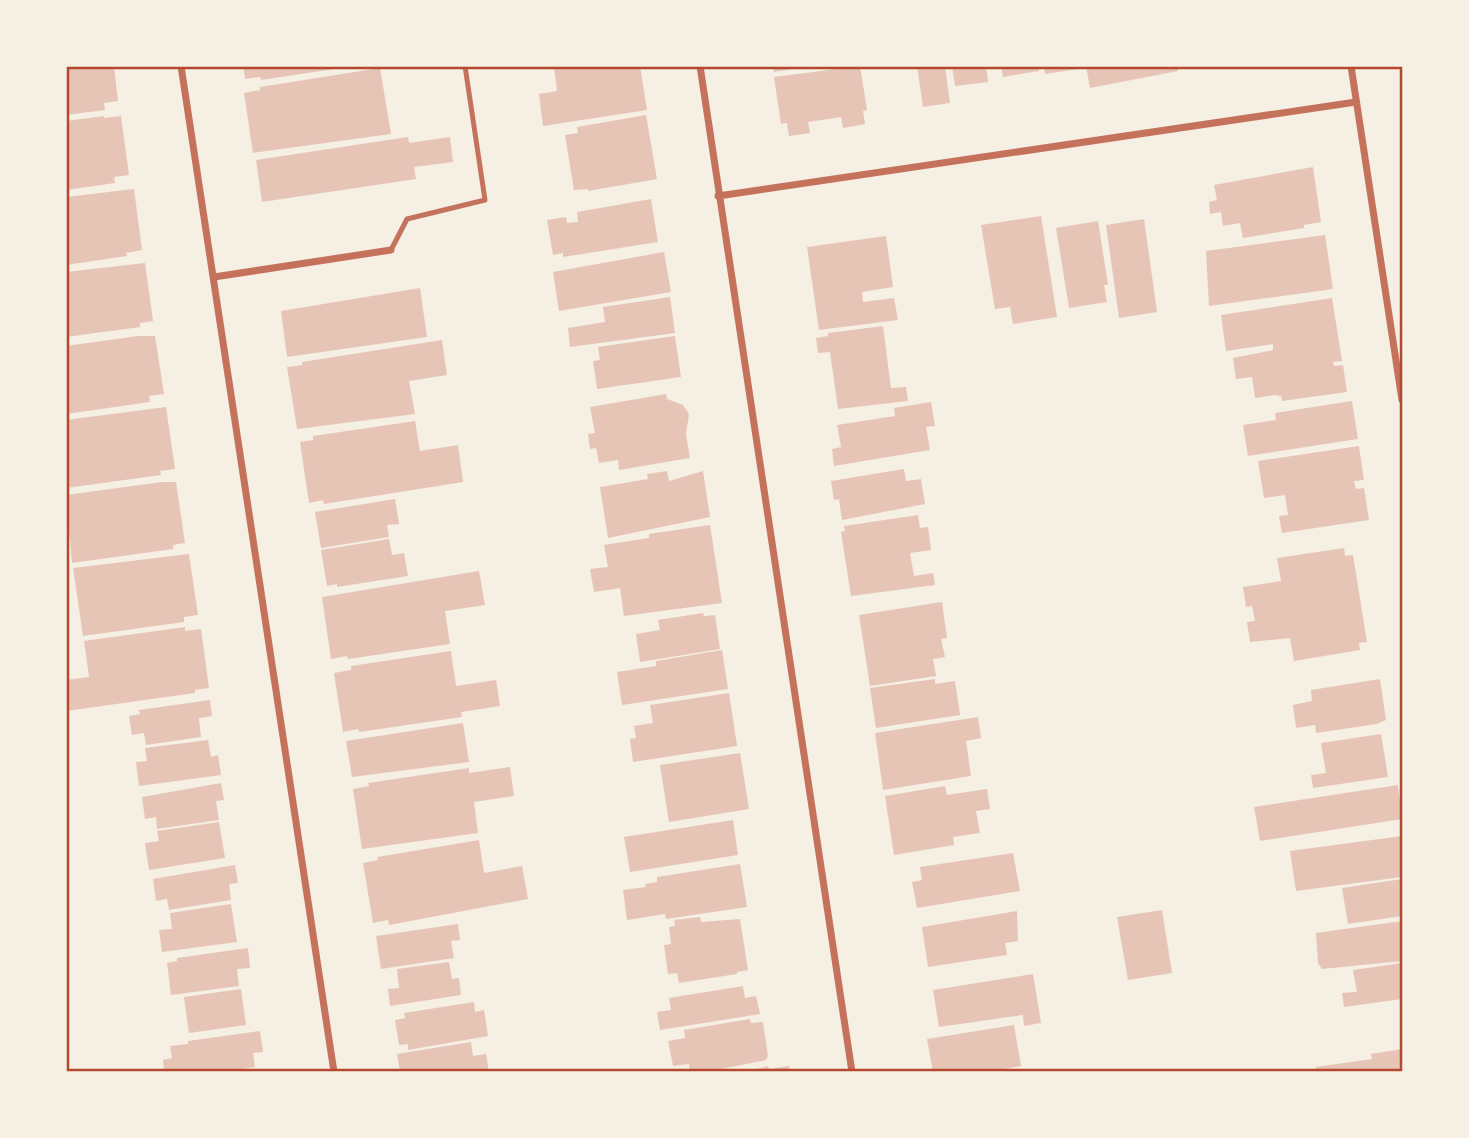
<svg xmlns="http://www.w3.org/2000/svg" width="1469" height="1138" viewBox="0 0 1469 1138" font-family="Ubuntu,sans-serif">
<style>
.building{fill:#e6c5b7}
.lines{fill:none;stroke-linecap:round;stroke-linejoin:round}
.service{stroke:#c5725c;stroke-width:5}
.minor{stroke:#c5725c;stroke-width:7}
.neatline{fill:none;stroke:#b5482f;stroke-width:2.5}
</style>
<rect width="100%" height="100%" fill="#f6efe4"/>
<g class="building">
<path d="M66 66H114L118 101 104 103 105 110 66 115Z"/>
<path d="M243 66H341V68L261 80 260 77 245 79Z"/>
<path d="M554 66H640L647 110 543 126 539 94 557 91Z"/>
<path d="M773 66H798V68L774 72Z"/>
<path d="M860 66 867 110 863 111 865 124 843 128 841 117 808 122 810 133 789 136 787 123 781 124 774 77Z"/>
<path d="M917 66H945L950 103 923 107Z"/>
<path d="M952 66H986L988 82 955 86Z"/>
<path d="M1001 66H1038L1039 71 1003 77Z"/>
<path d="M1044 66H1084V68L1045 74Z"/>
<path d="M1086 66H1177L1178 71 1090 88Z"/>
<path d="M380 68 391 134 253 153 244 93 260 90V87Z"/>
<path d="M646 115 657 179 588 191V189L574 190 565 135 578 133 577 127Z"/>
<path d="M104 116V118L121 116 129 175 114 177 115 183 66 190V121Z"/>
<path d="M408 137 409 143 450 137 453 162 414 167 416 179 262 202 256 160Z"/>
<path d="M1313 167 1321 222 1304 225V228L1243 238 1240 223 1223 226 1221 212 1210 214 1209 202 1217 200 1214 185Z"/>
<path d="M134 189 142 250 126 253 127 256 66 265V197Z"/>
<path d="M651 199 658 242 563 257V253L553 255 547 220 566 217 567 223 578 222 577 212Z"/>
<path d="M1041 216 1057 317 1013 324 1010 307 995 309 981 225Z"/>
<path d="M1144 219 1157 312 1119 318 1106 225Z"/>
<path d="M1098 221 1108 285H1104L1107 302 1069 308 1056 228Z"/>
<path d="M1325 235 1333 289 1209 306 1206 251Z"/>
<path d="M886 236 893 287 862 292 863 302 894 298 898 320 819 330 807 247Z"/>
<path d="M664 252 671 292 559 311 553 272Z"/>
<path d="M145 263 153 321 140 323V327L66 337V272Z"/>
<path d="M420 288 427 337 287 357 281 311Z"/>
<path d="M670 297 675 333 570 347 568 328 605 322 603 307Z"/>
<path d="M1332 298 1342 361 1333 362 1334 366 1343 365 1347 392 1282 401 1281 396 1275 395 1255 398 1252 377 1236 379 1233 358 1273 350V344L1226 351 1221 315Z"/>
<path d="M883 326 891 388 906 387 908 401 838 409 830 352 818 353 816 338 828 336V333Z"/>
<path d="M138 336H155L164 394 149 396 150 402 66 414V346Z"/>
<path d="M675 336 681 377 597 389 593 361 600 360 598 347Z"/>
<path d="M442 340 447 375 409 381 415 414 297 429 287 367 302 365V362Z"/>
<path d="M666 394 667 399 683 405 689 414 686 434 690 458 619 470 618 460 599 463 596 448 590 449 588 434 595 433 590 407Z"/>
<path d="M1352 401 1358 439 1248 456 1243 425 1276 420 1275 413Z"/>
<path d="M931 402 935 426 926 427 930 450 834 466 832 449 841 447 837 425 895 416 894 408Z"/>
<path d="M166 407 175 469 160 471 161 475 66 488V420Z"/>
<path d="M415 421 420 451 458 445 463 482 324 504 323 500 309 503 300 442 313 440V436Z"/>
<path d="M1359 446 1364 480 1354 481 1356 489 1364 488 1369 520 1282 533 1279 516 1288 515 1285 495 1264 498 1258 461Z"/>
<path d="M904 469 906 481 921 479 925 504 842 520 839 499 834 500 831 481Z"/>
<path d="M667 471 669 481 703 471 710 517 608 538 600 487 648 479 647 474Z"/>
<path d="M162 482H176L185 543 173 545V549L72 563 66 495Z"/>
<path d="M395 499 399 524 387 525 389 537 321 548 315 512Z"/>
<path d="M918 515 920 528 928 527 931 550 910 553 914 576 933 573 935 585 851 596 841 532 845 531 844 526Z"/>
<path d="M710 525 722 603 624 616 620 588 594 592 590 569 608 567 604 545 649 538V534Z"/>
<path d="M389 539 392 555 404 553 408 576 337 587V584L327 586 321 550Z"/>
<path d="M1344 548 1345 556 1353 555 1367 642 1359 643 1360 650 1294 661 1290 638 1250 642 1247 622 1255 621 1252 606 1246 607 1243 587 1281 581 1277 558Z"/>
<path d="M189 554 198 615 184 617V622L83 636 73 568Z"/>
<path d="M479 571 485 605 445 611 450 644 348 659 347 656 331 659 322 597Z"/>
<path d="M942 602 947 638 941 639 945 657 933 659 936 676 870 686 859 615Z"/>
<path d="M703 613 704 616 715 615 720 649 640 662 636 634 660 630 658 620Z"/>
<path d="M185 627V631L201 629 209 688 195 690V693L66 711V680L89 677 84 641Z"/>
<path d="M722 650 728 689 622 705 617 672 656 666V661Z"/>
<path d="M451 651 456 686 496 680 500 706 461 712 462 717 359 732 358 729 343 732 334 673 351 670V666Z"/>
<path d="M935 679V684L955 681 960 715 876 728 870 688Z"/>
<path d="M1380 679 1386 720 1377 724 1316 733 1315 725 1296 728 1293 705 1312 701 1311 690Z"/>
<path d="M729 693 737 746 633 762 630 739 636 738 634 726 653 723 650 705Z"/>
<path d="M210 700 212 716 199 718 201 737 146 745 144 733 132 735 129 716 140 714 139 710Z"/>
<path d="M978 717 981 738 966 741 971 776 883 790 875 733Z"/>
<path d="M463 723 469 762 352 777 346 741Z"/>
<path d="M1381 734 1388 777 1313 788 1311 775 1326 773 1321 743Z"/>
<path d="M208 740 211 757 218 755 221 775 139 786 136 762 147 761 145 748Z"/>
<path d="M740 753 749 809 669 822 660 765Z"/>
<path d="M510 767 514 796 474 802 478 833 362 849 353 789 369 786 368 783 469 768V773Z"/>
<path d="M221 783 224 800 216 801 219 820 157 829 156 817 145 819 142 797Z"/>
<path d="M1398 785 1402 819 1260 841 1254 807Z"/>
<path d="M945 786 947 795 987 789 990 809 976 811 980 833 953 837 954 845 894 855 885 796Z"/>
<path d="M733 820 738 855 630 872 624 837Z"/>
<path d="M219 822 225 858 149 870 145 843 159 841 157 831Z"/>
<path d="M1402 836V877L1296 891 1290 851Z"/>
<path d="M479 840 484 873 522 866 528 899 389 925 388 920 373 923 363 863 378 860 377 857Z"/>
<path d="M1013 853 1020 891 917 908 912 882 922 880 920 867Z"/>
<path d="M740 864 747 907 666 919 665 914 627 920 623 890 646 887 645 884 657 882V877Z"/>
<path d="M235 865 238 883 229 884 231 900 169 910 167 899 156 901 153 879Z"/>
<path d="M1402 879V916L1348 924 1342 888Z"/>
<path d="M231 904 237 942 162 952 159 930 172 929 170 913Z"/>
<path d="M1162 910 1172 973 1128 980 1117 917Z"/>
<path d="M1017 911 1018 941 1005 943 1007 955 928 967 922 927Z"/>
<path d="M700 917 701 922 740 919 748 970 737 972V974L679 983 677 973 668 974 664 945 671 944 669 927 675 926 674 920Z"/>
<path d="M1402 921V961L1322 969 1318 963 1316 933Z"/>
<path d="M458 924 460 940 451 941 454 958 381 969 376 936Z"/>
<path d="M248 948 250 968 237 969 239 986 171 995 167 963 177 961V958Z"/>
<path d="M449 962 452 979 459 978 461 995 390 1006 388 989 399 988 397 969Z"/>
<path d="M1402 963V999L1344 1007 1342 993 1357 992 1353 970Z"/>
<path d="M1033 974 1041 1023 1024 1026 1023 1015 939 1027 933 990Z"/>
<path d="M743 986 745 998 756 996 760 1014 660 1030 657 1012 671 1010 669 998Z"/>
<path d="M241 989 246 1025 189 1033 184 997Z"/>
<path d="M474 1002 475 1012 484 1010 488 1036 408 1050V1044L399 1045 395 1020 405 1018 404 1013Z"/>
<path d="M750 1019 751 1023 763 1022 768 1056 766 1060 706 1072H690L689 1064 673 1066 668 1041 685 1038 684 1030Z"/>
<path d="M1014 1025 1021 1066 988 1072H933L927 1039Z"/>
<path d="M260 1031 263 1052 253 1053 255 1067 220 1072H164L163 1060 172 1058 170 1046 188 1044V1041Z"/>
<path d="M471 1042 473 1056 486 1054 489 1072H400L397 1054Z"/>
<path d="M1402 1049V1072H1317L1316 1067 1372 1059 1371 1054Z"/>
<path d="M768 1066 769 1069 789 1066 790 1072H746Z"/>
</g>
<g class="lines">
<path class="service" d="M391 250 407 219 485 200 465 66"/>
<g class="minor">
<path d="M181 66 334 1072"/>
<path d="M700 66 852 1072"/>
<path d="M1351 66 1402 400"/>
<path d="M718 196 1356 102"/>
<path d="M214 277 391 250"/>
</g>
</g>
<rect width="1469" height="1138" fill="none" stroke="#f6efe4" stroke-width="136"/>
<rect x="68" y="68" width="1333" height="1002" class="neatline"/>
</svg>
